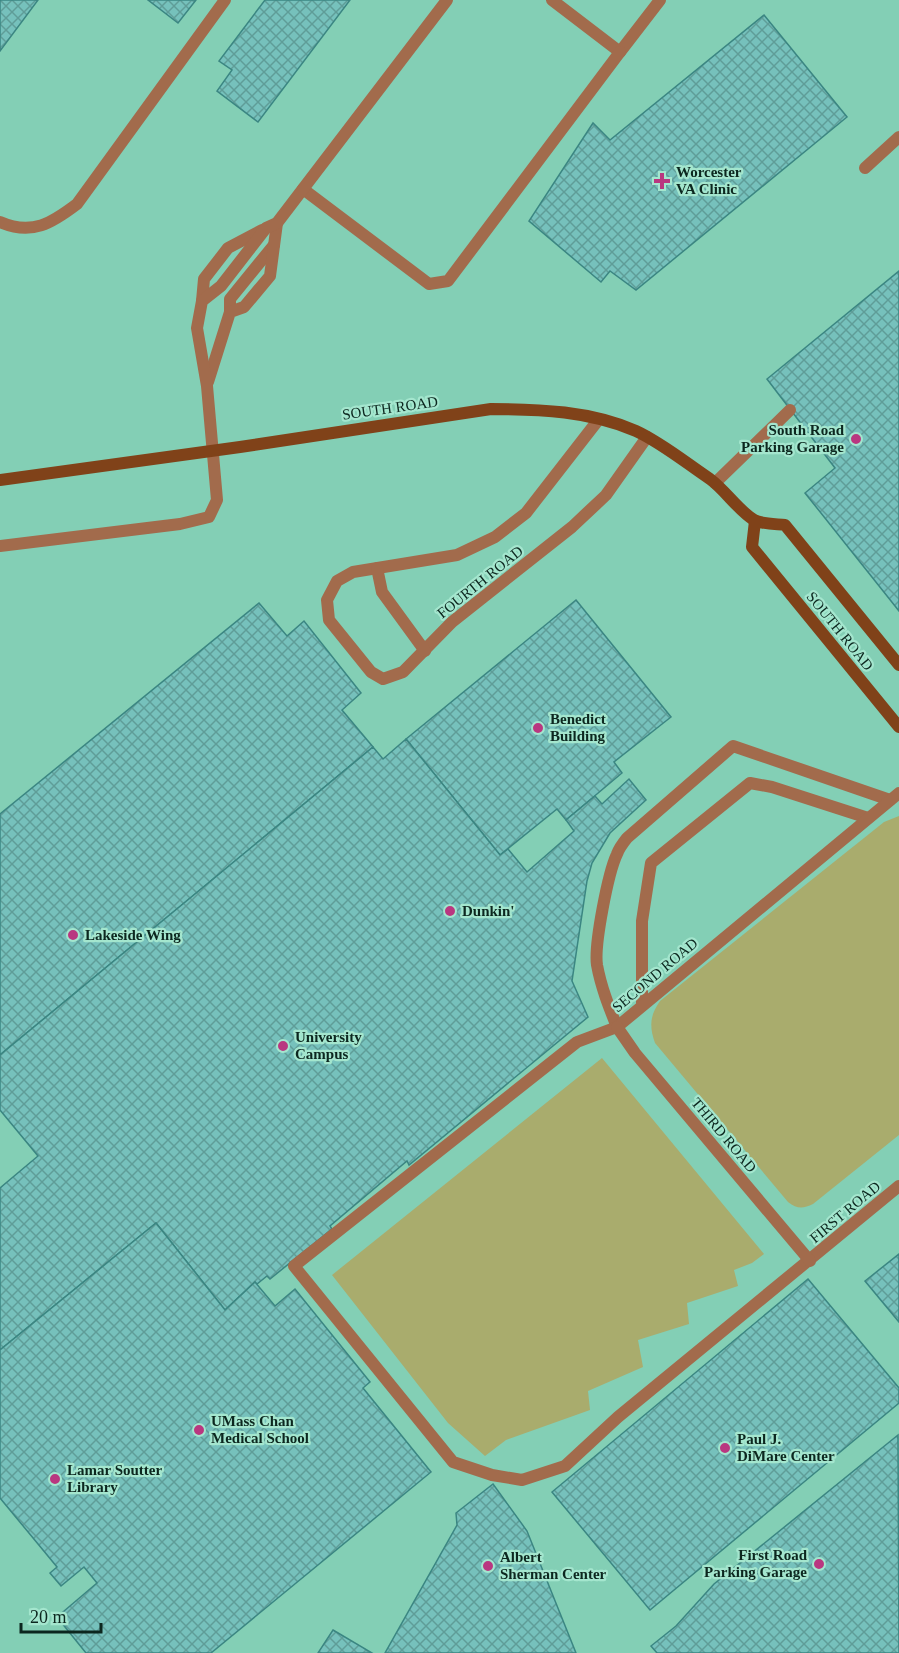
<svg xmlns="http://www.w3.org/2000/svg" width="899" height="1653" viewBox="0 0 899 1653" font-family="'Times New Roman',serif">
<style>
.built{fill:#83cfb5}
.green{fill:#a9ac6d}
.building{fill:url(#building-cross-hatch);stroke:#3b8682;stroke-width:1.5}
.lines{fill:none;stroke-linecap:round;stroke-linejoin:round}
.lane{stroke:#a26b4c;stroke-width:12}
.street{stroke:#a26b4c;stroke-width:12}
.secondary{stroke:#804219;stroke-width:12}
.poi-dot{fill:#b93780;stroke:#a4e6ce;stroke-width:2}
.labels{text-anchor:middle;stroke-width:4.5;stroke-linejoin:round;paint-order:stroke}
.poi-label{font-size:15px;font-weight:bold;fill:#0c271f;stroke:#a4e6ce;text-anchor:start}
.street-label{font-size:15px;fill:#0c271f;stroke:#a4e6ce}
</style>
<defs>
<pattern id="building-cross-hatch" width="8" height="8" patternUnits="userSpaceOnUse" patternTransform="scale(1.5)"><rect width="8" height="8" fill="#76c1bc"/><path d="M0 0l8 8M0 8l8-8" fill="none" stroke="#5f9d98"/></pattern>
</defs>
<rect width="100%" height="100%" fill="#97d9c1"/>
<rect class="built" x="0" y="0" width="899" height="1653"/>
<g class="green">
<path d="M899 816V1135L813 1204C803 1209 797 1209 788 1202L655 1043C649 1026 650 1015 660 1001L884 822Z"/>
<path d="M602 1058 764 1254 752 1263 734 1270 738 1286 687 1303 689 1324 638 1340 643 1367 588 1391 590 1410 506 1440 485 1456 448 1423 332 1275Z"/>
</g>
<g class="building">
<path d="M0 0H38L0 51Z"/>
<path d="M148 0H196L178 23Z"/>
<path d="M265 0H350L258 122 217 91 232 70 219 61Z"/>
<path d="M764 15 847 117 636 290 610 271 601 282 529 221 593 123 610 140Z"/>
<path d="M899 271V611L805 493 835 468 767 379Z"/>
<path d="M576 600 671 717 614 762 622 773 566 820 557 809 500 855 406 739Z"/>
<path d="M259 603 287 636 304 621 361 693 342 710 373 747 0 1055V814Z"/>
<path d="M406 739 500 855 508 849 527 872 574 831 566 820 595 796 602 804 629 779 646 800 610 833 592 863 587 881 572 981 588 1017 409 1165 407 1161 330 1226 332 1229 270 1279 267 1276 257 1284 255 1282 225 1310 156 1223 0 1350V1188L38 1156 0 1110V1055L373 747 383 759Z"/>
<path d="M156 1223 225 1310 255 1282 275 1306 295 1289 370 1382 363 1388 431 1472 211 1653H86L57 1617 97 1583 84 1567 61 1586 50 1573 57 1567 0 1498V1350Z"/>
<path d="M899 1254V1322L865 1281Z"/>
<path d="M808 1279 899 1388V1403L650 1610 552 1492Z"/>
<path d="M898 1435 899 1653H657L651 1646 676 1626 714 1584Z"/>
<path d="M493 1484 527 1531 576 1653H385L457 1525 456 1513Z"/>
<path d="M333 1630 372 1653H318Z"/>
</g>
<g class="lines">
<g class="lane">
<path d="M552 0 620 52 660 0"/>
<path d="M865 168 899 137"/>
<path d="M303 189 429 284 448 281 620 52"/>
<path d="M0 222C32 236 52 223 77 204L225 0"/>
<path d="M202 301 204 279 228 248 262 230"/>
<path d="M230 312V299L274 245"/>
<path d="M208 382 230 312 244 307 270 276 277 223"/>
<path d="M599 419 526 513 495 537 457 555 353 572 337 581 327 600 329 620 371 672 383 679 403 672 452 622 572 527 606 495 647 437"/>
<path d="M715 483 790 410"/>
<path d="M0 546 180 524 209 517 217 500 207 386 197 328 202 301 221 286 266 228 277 223 447 0"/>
<path d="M377 568 382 592 425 651"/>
<path d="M642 1005V921L651 863 750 783 772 787 868 818"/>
<path d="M617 1027C609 1007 601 987 597 965 594 945 608 873 617 854 619 848 623 843 627 838L733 746 890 800"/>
</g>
<g class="street">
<path d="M899 793 617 1027 577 1042 294 1266 453 1462 492 1475 522 1480 565 1466 618 1417 899 1186"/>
<path d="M617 1027 635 1053 810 1261"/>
</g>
<g class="secondary">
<path d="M0 480 240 447 491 409C539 409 591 411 636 431 662 443 686 463 710 479 725 490 739 511 754 520 761 524 776 524 785 525L899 665"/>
<path d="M755 521 752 547 899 727"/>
</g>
</g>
<g class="poi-dot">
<path d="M659 172h6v6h6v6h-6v6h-6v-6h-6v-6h6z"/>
<circle cx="856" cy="439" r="6"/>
<circle cx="538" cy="728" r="6"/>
<circle cx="450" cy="911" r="6"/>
<circle cx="73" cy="935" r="6"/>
<circle cx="283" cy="1046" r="6"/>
<circle cx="199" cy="1430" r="6"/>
<circle cx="725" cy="1448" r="6"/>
<circle cx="55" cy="1479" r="6"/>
<circle cx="819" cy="1564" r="6"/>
<circle cx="488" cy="1566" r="6"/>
</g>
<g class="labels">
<g class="poi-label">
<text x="676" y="177">Worcester<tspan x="676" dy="17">VA Clinic</tspan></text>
<text x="844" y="435" text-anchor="end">South Road<tspan x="844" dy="17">Parking Garage</tspan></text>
<text x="550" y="724">Benedict<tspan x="550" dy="17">Building</tspan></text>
<text x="462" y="916">Dunkin'</text>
<text x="85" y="940">Lakeside Wing</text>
<text x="295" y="1042">University<tspan x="295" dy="17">Campus</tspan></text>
<text x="211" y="1426">UMass Chan<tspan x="211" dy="17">Medical School</tspan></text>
<text x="737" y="1444">Paul J.<tspan x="737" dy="17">DiMare Center</tspan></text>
<text x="67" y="1475">Lamar Soutter<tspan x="67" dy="17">Library</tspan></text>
<text x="807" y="1560" text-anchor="end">First Road<tspan x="807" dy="17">Parking Garage</tspan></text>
<text x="500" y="1562">Albert<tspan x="500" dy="17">Sherman Center</tspan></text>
</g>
<g class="street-label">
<text transform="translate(390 408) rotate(-8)" y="5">SOUTH ROAD</text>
<text transform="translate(480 582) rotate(-39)" y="5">FOURTH ROAD</text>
<text transform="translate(840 631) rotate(51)" y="5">SOUTH ROAD</text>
<text transform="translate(655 975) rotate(-40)" y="5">SECOND ROAD</text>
<text transform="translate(724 1135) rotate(50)" y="5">THIRD ROAD</text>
<text transform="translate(845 1212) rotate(-40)" y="5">FIRST ROAD</text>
</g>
</g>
<path d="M21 1623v9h80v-9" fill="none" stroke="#0c271f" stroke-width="3"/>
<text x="30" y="1623" font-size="18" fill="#0c271f" stroke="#a4e6ce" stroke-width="4.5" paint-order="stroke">20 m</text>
</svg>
